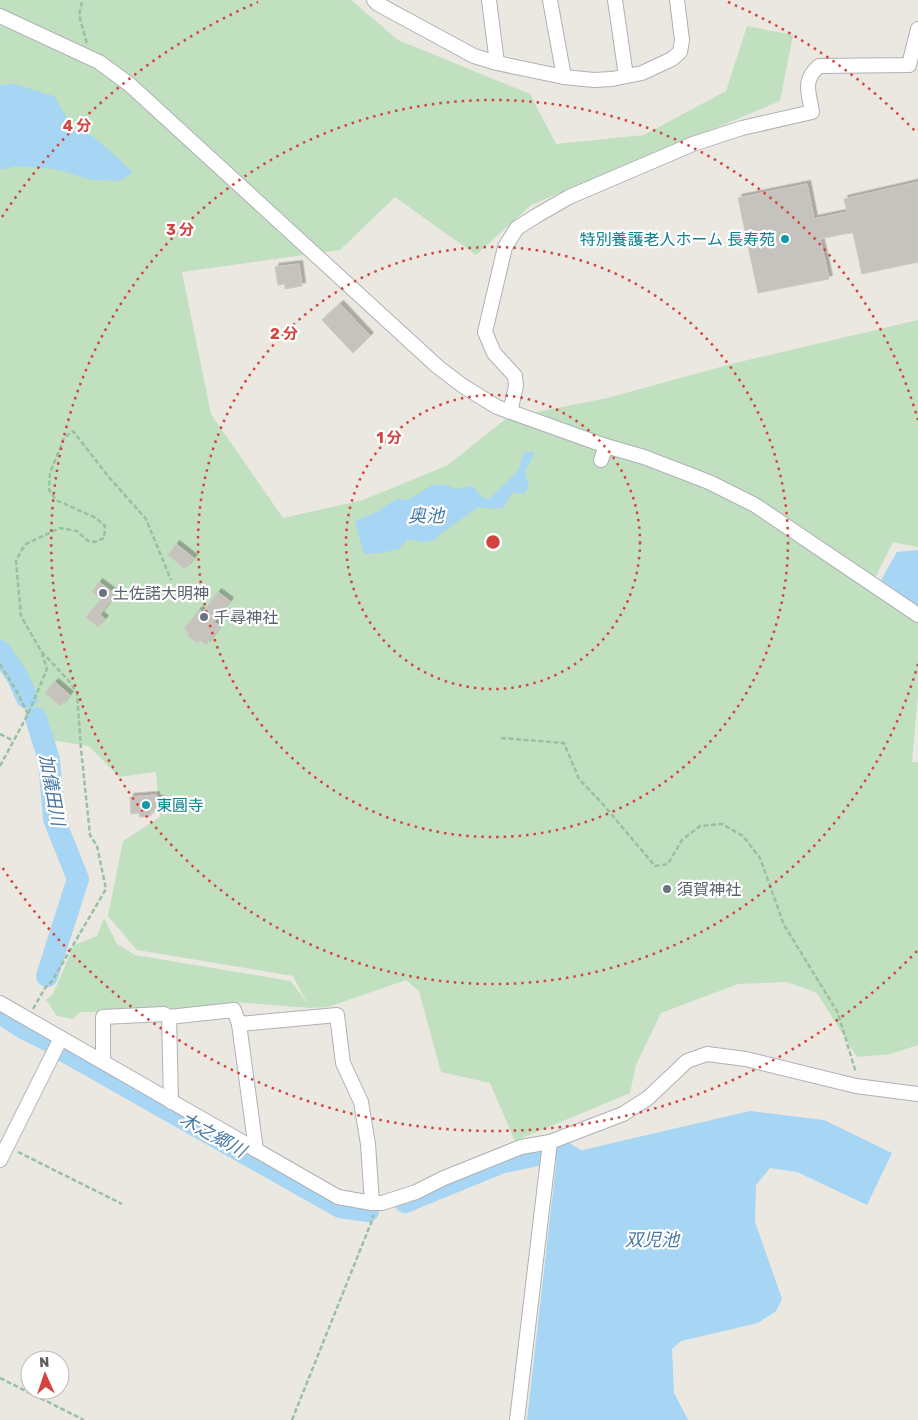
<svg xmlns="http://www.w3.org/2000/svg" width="918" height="1420" viewBox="0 0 918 1420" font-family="Rubik,'Noto Sans JP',sans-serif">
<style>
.green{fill:#c1e0c0}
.water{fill:#a7d5f4}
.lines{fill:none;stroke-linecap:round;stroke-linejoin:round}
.river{stroke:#a7d5f4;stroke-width:22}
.building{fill:#c6c3be;stroke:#cec9c0;filter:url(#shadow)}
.minor-casing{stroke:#aeb1b5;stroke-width:16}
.path{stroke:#9ac0a3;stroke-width:2.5;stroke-dasharray:5 2.5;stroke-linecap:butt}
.minor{stroke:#fff;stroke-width:14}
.ring{fill:none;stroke:#d3443e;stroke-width:2.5;stroke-dasharray:2.5 5}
.culture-dot{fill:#0f9aa8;stroke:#fff;stroke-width:2}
.worship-dot{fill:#6b7280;stroke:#fff;stroke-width:2}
.labels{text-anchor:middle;stroke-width:4.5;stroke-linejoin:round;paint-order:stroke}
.culture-label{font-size:16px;fill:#0d838f;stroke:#fff;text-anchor:end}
.worship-label{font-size:16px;fill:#5b616d;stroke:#fff;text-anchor:start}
.water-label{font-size:18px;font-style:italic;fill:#4878a3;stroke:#fff}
.centre{fill:#d3443e;stroke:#fff;stroke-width:2.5}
.ring-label{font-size:15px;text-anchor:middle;font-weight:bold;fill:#d3443e;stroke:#fff;stroke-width:4.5;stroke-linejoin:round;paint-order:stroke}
</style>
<defs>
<filter id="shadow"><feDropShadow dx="3.5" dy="-3.5" stdDeviation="0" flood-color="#0004"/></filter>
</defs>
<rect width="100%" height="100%" fill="#eae8e1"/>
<path class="green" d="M0 0H351L398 40 530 94 556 144 644 135 726 91 747 26 793 35 780 101 531 205 476 255 395 197 340 250 182 272 211 414 283 518 363 500 448 465 507 418 607 398 735 363 918 320V547L893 542 869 590 918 623V695L912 762H918V1045L891 1054 857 1057 817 993 787 982 738 984 661 1013 636 1065 630 1093 515 1141 490 1083 441 1072 419 991 406 980 328 1007 310 1008 234 1002 172 1010 165 1008 99 1012H80L73 1019 57 1016 46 1000 53 994 74 945 97 936 104 918 117 944 135 955 291 981 307 1003 293 976 137 950 108 916 123 841 160 817 156 772 119 777 89 746 50 740 6 651 0 643Z"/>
<g class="water">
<path d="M14 84 54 96 70 123 96 139 118 158 133 173 120 181 92 180 55 169 16 166 0 170V85Z"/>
<path d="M524 452H535L525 472 529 487 523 494 513 492 503 508 493 509 479 507 451 526 434 540 423 542 408 539 399 549 381 553 364 554 355 521 377 512 396 499 408 500 432 485H446L456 489 472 486 482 497 489 499 518 471Z"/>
<path d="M918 550V606L881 580 897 552Z"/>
<path d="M750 1111 824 1120 892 1153 867 1205 797 1172 770 1168 756 1185 755 1222 782 1299 776 1311 758 1323 681 1341 672 1349 674 1393 688 1420H527L557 1156Z"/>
</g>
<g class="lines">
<g class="river">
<path d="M0 651 17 676 27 698"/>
<path d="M36 718 49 760 54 819 78 879 47 976"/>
<path d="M0 1013 25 1029 52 1042"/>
<path d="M62 1050 340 1207 368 1211"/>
<path d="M561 1151 573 1158"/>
<path d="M405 1202 500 1163 537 1155"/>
</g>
</g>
<g class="building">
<path d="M918 182V262L862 274 853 233 844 234 820 239 829 279 758 293 738 198 807 184 814 219 847 212 844 199Z"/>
<path d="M299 264 302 286 285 289V284L278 285 275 267Z"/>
<path d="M340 304 370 336 353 353 322 320Z"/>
<path d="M176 544 194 558 185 569 168 555Z"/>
<path d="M99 582 115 594 100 615 105 619 98 627 86 617 101 599 92 592Z"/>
<path d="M218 592 230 601 214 622 220 626 206 645 200 640 197 643 187 635 189 633 184 629 199 610 203 612Z"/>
<path d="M55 682 70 695 61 706 45 693Z"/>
<path d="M156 795V799H161L162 811 151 812V816L140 817 139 813 131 814 130 797Z"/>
</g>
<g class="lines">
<defs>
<g id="minor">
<path d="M374 0 378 4 474 56 497 63 564 77 594 80 612 79 642 73 672 59 680 52 682 40 677 0"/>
<path d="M489 0 497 63"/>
<path d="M550 0 564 77"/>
<path d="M615 0 626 76"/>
<path d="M0 16 99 62 129 84 438 367 463 386 497 407 606 446 644 457 709 482 755 505 918 615"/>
<path d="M510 412 516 386 515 376 494 353 485 332 505 247 517 228 536 216 569 197 693 144 742 128 812 112C809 92 802 81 819 66L909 65 918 29"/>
<path d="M601 460 606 446"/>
<path d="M0 1003 338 1197 372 1203H382L416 1192 444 1178 521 1147 550 1142 623 1114 648 1098 687 1061 707 1054 746 1059 856 1086 918 1094"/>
<path d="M239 1024 256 1150"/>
<path d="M103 1062V1017L164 1014 169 1017"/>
<path d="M171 1102 169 1017 234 1010 239 1024 337 1015 343 1063 361 1102 368 1144 372 1203"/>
<path d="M0 1160 61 1038"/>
<path d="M517 1420 550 1142"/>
</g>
</defs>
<use href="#minor" class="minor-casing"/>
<g class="path">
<path d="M82 2 79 15 87 44"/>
<path d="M0 664 17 692 28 714"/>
<path d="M0 734 12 740"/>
<path d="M501 738 564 743 579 779 601 802 655 866 668 864 682 840 700 826 722 824 743 836 760 858 784 925 838 1013 856 1073"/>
<path d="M0 766 28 714 47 669 42 654"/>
<path d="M33 1009 45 988 52 981 106 889 97 846 90 835 81 749 77 693 70 682 41 651 21 616 16 561 21 551 26 544 60 528 77 531 88 541 95 542 104 538 105 526 96 518 56 500 49 490 50 473 64 438 73 431 108 476 146 519 171 580"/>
<path d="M18 1152 122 1204"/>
<path d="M0 1378 84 1420"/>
<path d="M292 1420 373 1218V1215"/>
</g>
<use href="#minor" class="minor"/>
</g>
<g class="ring">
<circle cx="493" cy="542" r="147"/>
<circle cx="493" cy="542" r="295"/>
<path d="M918 664A442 442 0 1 1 918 420"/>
<path d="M917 951A589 589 0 0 1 2 867M2 217A589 589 0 0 1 258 2M728 2A589 589 0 0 1 917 133"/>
</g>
<g class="culture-dot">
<circle cx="785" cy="239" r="5"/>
<circle cx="146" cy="805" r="5"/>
</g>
<g class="worship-dot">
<circle cx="103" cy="593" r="5"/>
<circle cx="204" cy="617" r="5"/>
<circle cx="667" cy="889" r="5"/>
</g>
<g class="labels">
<g class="culture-label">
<text x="775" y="245">特別養護老人ホーム 長寿苑</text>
<text x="156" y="811" text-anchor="start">東圓寺</text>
</g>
<g class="worship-label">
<text x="113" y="599">土佐諾大明神</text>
<text x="214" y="623">千尋神社</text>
<text x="677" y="895">須賀神社</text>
</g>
<g class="water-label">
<text x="426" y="522">奥池</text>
<text transform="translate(52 790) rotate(80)" y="6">加儀田川</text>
<text transform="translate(213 1135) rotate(29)" y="6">木之郷川</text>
<text x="652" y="1246">双児池</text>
</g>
</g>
<circle cx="493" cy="542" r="8" class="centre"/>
<g class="ring-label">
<text x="77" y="131">4 分</text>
<text x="180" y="235">3 分</text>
<text x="284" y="339">2 分</text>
<text x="389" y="443">1 分</text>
</g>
<g transform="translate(45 1375) rotate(357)"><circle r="24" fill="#ffffff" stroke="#bdbebf"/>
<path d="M0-4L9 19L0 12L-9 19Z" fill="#d3443e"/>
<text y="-8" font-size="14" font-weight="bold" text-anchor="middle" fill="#595d60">N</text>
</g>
</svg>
